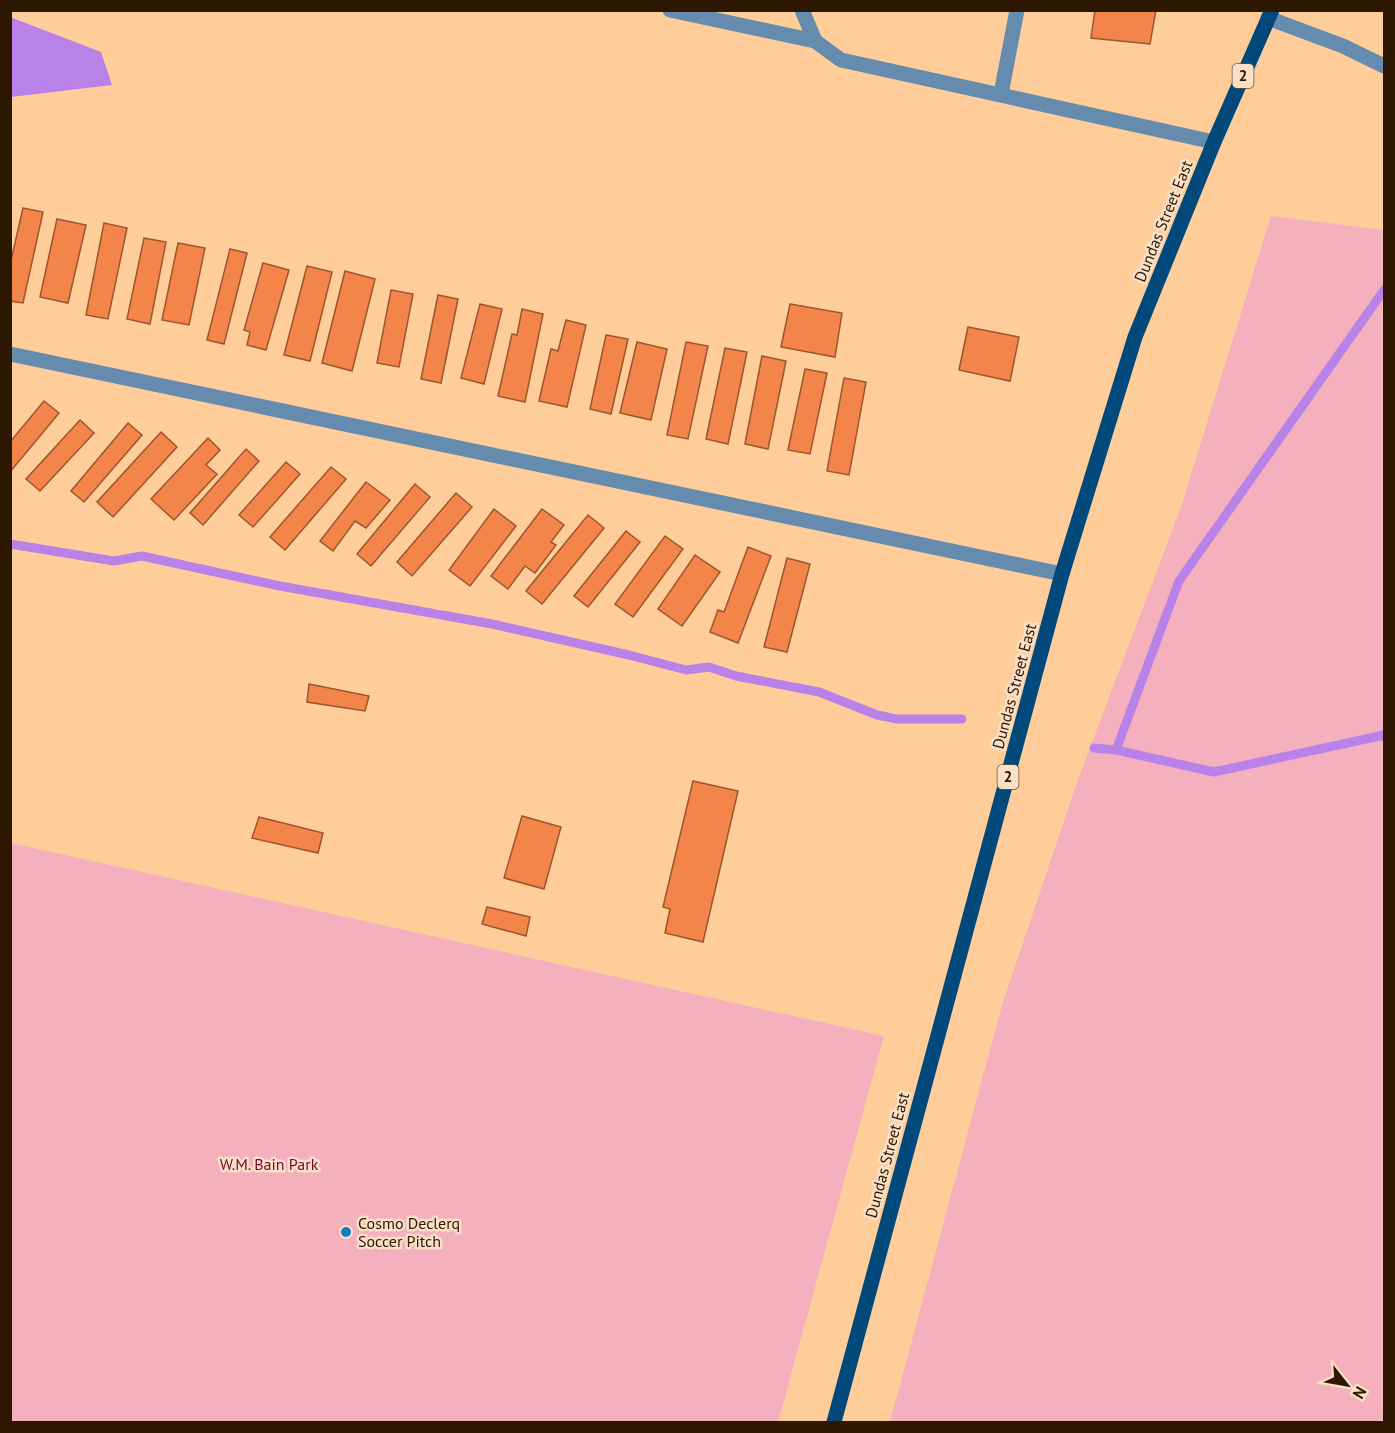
<svg xmlns="http://www.w3.org/2000/svg" width="1395" height="1433" viewBox="0 0 1395 1433" font-family="'PT Sans',sans-serif">
<style>
.green{fill:#f4b1bd}
.water{fill:#b882e8}
.lines{fill:none;stroke-linecap:round;stroke-linejoin:round}
.stream{stroke:#b882e8;stroke-width:9}
.building{fill:#f3854a;stroke:#9d552e;stroke-width:1.5}
.minor{stroke:#658baf;stroke-width:15}
.major{stroke:#00497a;stroke-width:15}
.poi-dot{fill:#127cc6;stroke:#f9e0c7;stroke-width:2}
.labels{text-anchor:middle;stroke-width:5;stroke-linejoin:round;paint-order:stroke}
.shield{fill:#f9e0c7;stroke:#6b533c;stroke-width:1.5}
.shield-label{font-size:15px;font-weight:bold;fill:#2e1700}
.street-label{font-size:16px;fill:#2e1700;stroke:#f9e0c7}
.park-label{font-size:16px;fill:#790433;stroke:#f9e0c7}
.poi-label{font-size:16px;fill:#2e1700;stroke:#f9e0c7;text-anchor:start}
</style>
<rect width="100%" height="100%" fill="#ffcd99"/>
<g class="green">
<path d="M1271 216 1384 230V1422H890L1002 1005 1076 785 1181 507Z"/>
<path d="M11 843 884 1036 778 1422H11Z"/>
</g>
<path class="water" d="M10 17 101 52 112 85 11 97Z"/>
<g class="lines">
<g class="stream">
<path d="M10 544 114 561 142 556 280 586 492 624 629 655 686 670 709 667 736 676 819 692 877 715 897 719H962"/>
<path d="M1094 748 1116 750 1214 772 1384 735"/>
<path d="M1116 750 1179 581 1384 290"/>
</g>
</g>
<g class="building">
<path d="M1095 10H1156L1150 44 1091 38Z"/>
<path d="M23 208 43 212 23 303 10 301V265Z"/>
<path d="M57 219 86 225 68 303 40 297Z"/>
<path d="M104 223 127 228 108 319 86 315Z"/>
<path d="M144 238 166 242 150 324 127 319Z"/>
<path d="M178 243 205 248 189 325 162 320Z"/>
<path d="M230 249 247 253 224 344 207 340Z"/>
<path d="M263 263 289 270 266 350 247 345 250 332 244 330Z"/>
<path d="M307 266 332 272 310 361 284 355Z"/>
<path d="M345 271 375 279 352 371 322 363Z"/>
<path d="M391 290 413 294 399 367 377 363Z"/>
<path d="M438 295 458 299 441 383 421 379Z"/>
<path d="M480 304 502 309 484 384 461 378Z"/>
<path d="M790 304 842 313 835 357 781 347Z"/>
<path d="M522 309 543 314 525 402 498 396 512 334 517 335Z"/>
<path d="M566 320 586 325 567 407 539 401 551 349 558 351Z"/>
<path d="M968 327 1019 337 1010 381 959 370Z"/>
<path d="M606 335 628 339 611 414 590 409Z"/>
<path d="M637 342 667 349 651 420 620 413Z"/>
<path d="M686 342 708 346 688 439 667 435Z"/>
<path d="M725 348 747 352 728 444 706 439Z"/>
<path d="M762 356 786 361 768 449 745 444Z"/>
<path d="M805 369 827 373 810 454 788 450Z"/>
<path d="M844 378 866 382 849 475 827 471Z"/>
<path d="M44 401 59 413 10 472V442Z"/>
<path d="M80 420 94 433 40 491 26 479Z"/>
<path d="M128 423 142 435 84 502 71 491Z"/>
<path d="M161 432 177 447 113 517 97 502Z"/>
<path d="M208 438 220 450 206 465 217 474 174 520 151 499Z"/>
<path d="M246 449 259 461 203 525 190 513Z"/>
<path d="M286 462 300 474 253 527 239 515Z"/>
<path d="M331 467 346 479 285 550 270 537Z"/>
<path d="M366 482 390 500 366 528 355 521 333 551 320 541Z"/>
<path d="M415 484 430 497 371 566 357 554Z"/>
<path d="M456 493 472 507 412 576 397 562Z"/>
<path d="M494 509 516 526 470 586 449 570Z"/>
<path d="M542 509 564 525 551 542 556 545 535 573 525 566 508 589 491 576Z"/>
<path d="M588 515 604 528 542 604 526 591Z"/>
<path d="M626 531 640 542 588 607 574 596Z"/>
<path d="M665 536 683 549 633 617 615 604Z"/>
<path d="M748 547 771 556 738 643 710 632 718 610 724 612Z"/>
<path d="M695 555 720 572 682 626 658 609Z"/>
<path d="M787 558 810 564 787 652 764 647Z"/>
<path d="M309 684 369 696 365 711 307 702Z"/>
<path d="M693 781 738 791 703 942 665 933 670 909 663 907Z"/>
<path d="M522 816 561 827 544 889 504 878Z"/>
<path d="M259 817 323 833 318 853 252 838Z"/>
<path d="M487 907 530 917 526 936 482 924Z"/>
</g>
<g class="lines">
<g class="minor">
<path d="M670 10 815 41"/>
<path d="M802 10 815 41 841 60 1214 142"/>
<path d="M1268 18 1343 46 1384 66"/>
<path d="M1001 94 1017 10"/>
<path d="M10 354 1062 574"/>
</g>
<path class="major" d="M834 1422 1062 574 1135 337 1214 142 1272 10"/>
</g>
<circle class="poi-dot" cx="346" cy="1232" r="6"/>
<g class="labels">
<g class="shield">
<rect x="1232.5" y="64" width="21" height="24" rx="4.5"/>
<rect x="997.5" y="765" width="21" height="24" rx="4.5"/>
</g>
<g class="shield-label">
<text x="1243" y="81">2</text>
<text x="1008" y="782">2</text>
</g>
<g class="street-label">
<text transform="translate(1163 221) rotate(-68)" y="6">Dundas Street East</text>
<text transform="translate(1014 686) rotate(-75)" y="6">Dundas Street East</text>
<text transform="translate(887 1155) rotate(-75)" y="6">Dundas Street East</text>
</g>
<g class="park-label">
<text x="269" y="1170">W.M. Bain Park</text>
</g>
<g class="poi-label">
<text x="358" y="1229">Cosmo Declerq<tspan x="358" dy="18">Soccer Pitch</tspan></text>
</g>
</g>
<rect width="1395" height="1433" fill="none" stroke="#2e1700" stroke-width="24"/>
<g transform="translate(1347 1385) rotate(121)" stroke="#f9e0c7" stroke-width="4.5" paint-order="stroke">
<path d="M0-4.5L10 22L0 15L-10 22Z" fill="#2e1700"/>
<text y="-9" font-size="16" font-weight="bold" text-anchor="middle" fill="#2e1700">N</text>
</g>
</svg>
